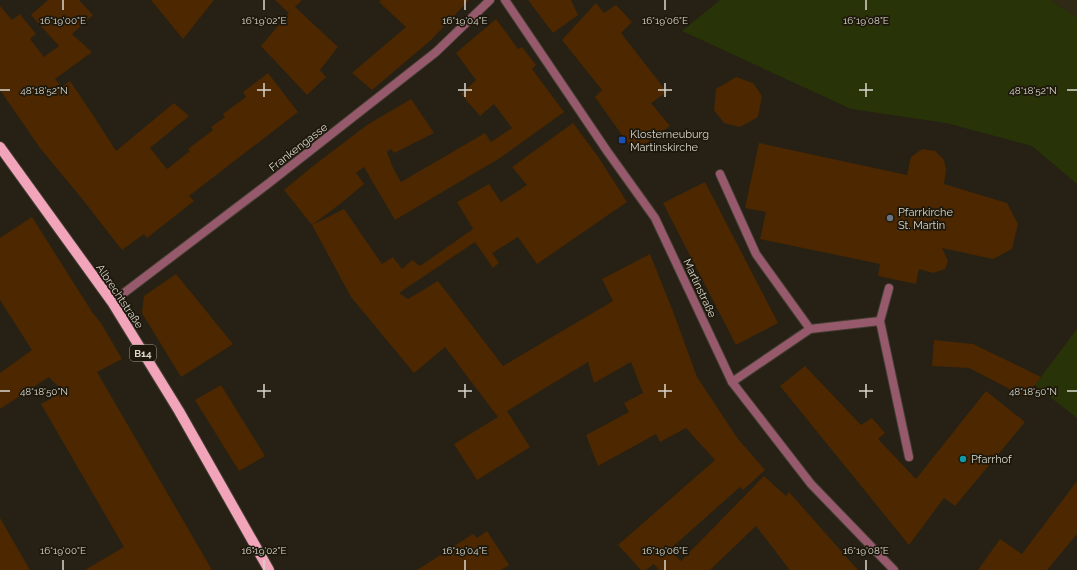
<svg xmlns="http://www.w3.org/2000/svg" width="1077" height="570" viewBox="0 0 1077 570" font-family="Raleway,sans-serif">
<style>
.built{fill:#302915}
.green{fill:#283307}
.building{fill:#4c2700}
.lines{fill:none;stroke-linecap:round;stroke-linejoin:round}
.lane-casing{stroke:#433e32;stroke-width:10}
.street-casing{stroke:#433e32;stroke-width:10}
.primary-casing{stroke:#433e32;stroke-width:12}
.lane{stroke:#975a6c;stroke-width:8}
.street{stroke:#975a6c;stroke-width:8}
.primary{stroke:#f1a4ba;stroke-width:10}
.ticks{fill:none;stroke:#d9d6ce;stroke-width:1.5}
.transit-dot{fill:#1a4fb4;stroke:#1d180b;stroke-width:1.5}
.worship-dot{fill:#6b7280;stroke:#1d180b;stroke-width:1.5}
.culture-dot{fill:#0f9aa8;stroke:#1d180b;stroke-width:1.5}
.labels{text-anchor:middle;stroke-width:3.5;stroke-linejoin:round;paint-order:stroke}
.shield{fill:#1d180b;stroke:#a19d94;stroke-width:1}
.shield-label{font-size:10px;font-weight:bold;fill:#d9d6ce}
.poi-label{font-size:11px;fill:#d9d6ce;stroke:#1d180b;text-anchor:start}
.street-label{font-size:11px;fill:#d9d6ce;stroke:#1d180b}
.ticks-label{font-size:10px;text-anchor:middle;fill:#d9d6ce;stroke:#1d180b;stroke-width:3.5;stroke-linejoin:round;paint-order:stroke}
</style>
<rect width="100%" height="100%" fill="#262114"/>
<path class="built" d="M1050 0H1077V17Z"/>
<g class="green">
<path d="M720 0H1050L1077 17V184L1032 146 946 123 851 109 682 31Z"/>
<path d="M1077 329V418L1035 385Z"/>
</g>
<g class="building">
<path d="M48 0H79L93 15 72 34 92 52 55 79 62 87 70 81 93 115 116 151 174 103 189 116 150 148 167 169 190 151 188 149 213 130 211 127 225 117 223 114 246 97 243 92 268 73 298 112 189 196 194 201 147 238 144 234 122 250 83 200 40 148 0 90V6L12 20 20 14 36 34 30 39 44 57 59 46 31 15Z"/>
<path d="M151 0H214L183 39Z"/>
<path d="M275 0H302L295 7 338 47 320 70 326 77 307 95 261 46 289 13Z"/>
<path d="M381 0H469L431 40 372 90 352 73 406 27 379 2Z"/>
<path d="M528 0H571L578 15 553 33Z"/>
<path d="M596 3 604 13 616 5 632 22 621 33 667 92 651 103 670 126 634 152 595 97 602 90 562 40Z"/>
<path d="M496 19 518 49 522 47 536 65 532 69 564 112 500 158 395 220 364 167 356 173 364 184 340 204 312 225 284 190 313 166 367 125 411 99 434 133 394 153 391 149 387 152 393 168 401 182 485 133 491 142 512 128 494 104 480 116 461 94 476 80 456 53Z"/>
<path d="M736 77 753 83 762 96 758 117 740 127 724 123 714 110 716 89Z"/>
<path d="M573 123 599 158 627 202 537 264 518 237 492 253 499 263 493 268 475 242 399 293 408 299 438 281 503 366 613 301 602 279 650 254 674 314 697 377 738 439 765 470 743 490 740 487 669 550 681 561 764 476 786 496 789 492 858 570H788L789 569 756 526 710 570H659L654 564 646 570H641L618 545 715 460 686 428 660 442 656 434 598 466 586 435 629 412 624 403 643 393 631 362 594 383 588 362 507 411 530 447 477 480 454 444 498 417 445 347 414 373 351 297 312 225 344 209 382 264 393 257 402 269 412 260 420 266 473 229 457 202 489 184 501 202 527 185 512 167Z"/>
<path d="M759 143 907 175 911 157 922 149 935 151 944 160 946 170 944 184 1007 203 1018 224 1012 249 993 259 942 248 948 261 945 269 933 273 919 269 916 284 878 276 880 264 760 239 766 212 745 208Z"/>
<path d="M705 182 778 323 736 345 663 203Z"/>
<path d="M32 217 92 312 101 323 122 359 97 372 212 570H85L124 547 41 404 63 392 49 377 0 409V373L32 350 0 300V238Z"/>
<path d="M176 274 233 344 181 377 142 313 144 296Z"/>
<path d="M934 340 973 344 1041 377 1035 385 1027 398 969 368 932 366Z"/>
<path d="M805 366 861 425 872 418 885 433 878 439 916 479 986 391 1025 422 955 506 944 498 909 545 780 386Z"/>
<path d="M221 385 265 456 239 471 195 400Z"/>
<path d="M1077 481V534L1047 570H978L1000 539 1022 554Z"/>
<path d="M0 518 30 570H0Z"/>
<path d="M487 531 509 565 501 570H417L473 534 477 538Z"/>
</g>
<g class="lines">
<defs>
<g id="lane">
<path d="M720 174 756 254 810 329"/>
<path d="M889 288 880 321 909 457"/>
<path d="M732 382 810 329 880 321"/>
</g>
<g id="street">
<path d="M505 0 607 151 655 218 732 382 811 484 894 570"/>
<path d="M112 302 269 183 436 52 490 0"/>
</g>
<path id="primary" d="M0 147 112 302 179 411 269 570"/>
</defs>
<use href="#lane" class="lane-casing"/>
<use href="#street" class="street-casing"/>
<use href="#primary" class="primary-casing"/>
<use href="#lane" class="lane"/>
<use href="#street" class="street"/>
<use href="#primary" class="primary"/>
</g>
<path class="ticks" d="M63 0V10M264 0V10M465 0V10M665 0V10M866 0V10M264 83V97M465 83V97M665 83V97M866 83V97M0 90H10M257 90H271M458 90H472M658 90H672M859 90H873M1067 90H1077M264 384V398M465 384V398M665 384V398M866 384V398M0 391H10M257 391H271M458 391H472M658 391H672M859 391H873M1067 391H1077M63 560V570M264 560V570M465 560V570M665 560V570M866 560V570"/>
<rect class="transit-dot" x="618" y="136" width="8" height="8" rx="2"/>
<circle class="worship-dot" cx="890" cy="218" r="4"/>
<circle class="culture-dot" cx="963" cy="459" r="4"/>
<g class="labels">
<rect class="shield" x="130" y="345" width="26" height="16" rx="3"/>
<g class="shield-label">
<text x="143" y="357">B14</text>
</g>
<g class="poi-label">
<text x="630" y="138">Klosterneuburg<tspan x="630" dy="13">Martinskirche</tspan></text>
<text x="898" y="216">Pfarrkirche<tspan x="898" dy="13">St. Martin</tspan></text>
<text x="971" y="463">Pfarrhof</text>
</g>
<g class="street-label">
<text transform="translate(298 147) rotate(-38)" y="4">Frankengasse</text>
<text transform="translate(700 288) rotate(65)" y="4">Martinstraße</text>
<text transform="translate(120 296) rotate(56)" y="4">Albrechtstraße</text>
</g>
</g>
<g class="ticks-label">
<text x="63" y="24">16°19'00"E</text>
<text x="264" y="24">16°19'02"E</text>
<text x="465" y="24">16°19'04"E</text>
<text x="665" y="24">16°19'06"E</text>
<text x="866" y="24">16°19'08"E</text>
<text x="44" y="94">48°18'52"N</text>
<text x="1033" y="94">48°18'52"N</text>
<text x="44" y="395">48°18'50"N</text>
<text x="1033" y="395">48°18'50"N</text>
<text x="63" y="554">16°19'00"E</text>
<text x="264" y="554">16°19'02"E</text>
<text x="465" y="554">16°19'04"E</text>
<text x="665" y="554">16°19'06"E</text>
<text x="866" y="554">16°19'08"E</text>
</g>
</svg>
